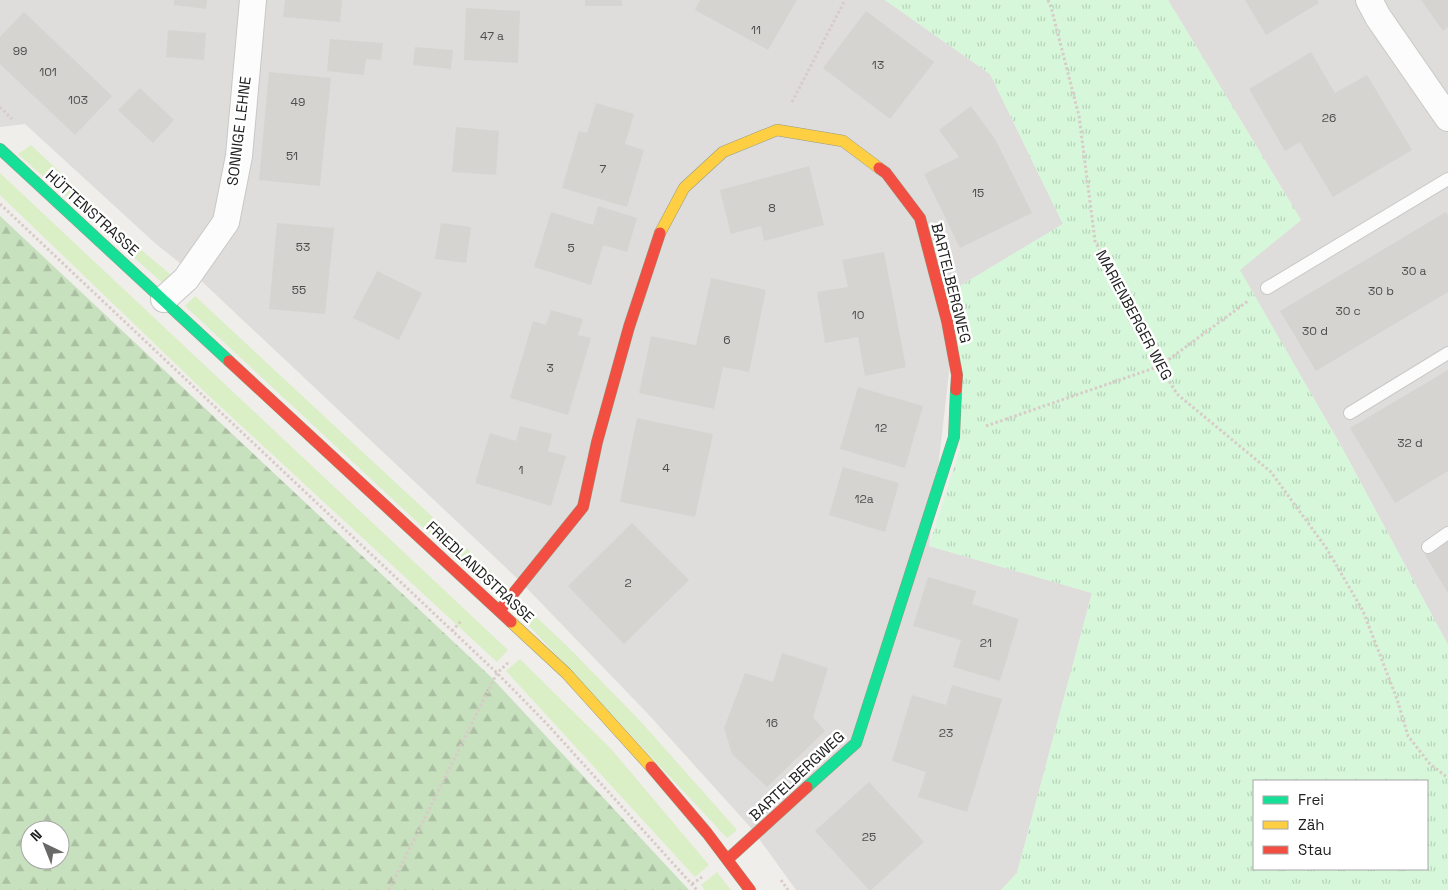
<svg xmlns="http://www.w3.org/2000/svg" width="1448" height="890" viewBox="0 0 1448 890" font-family="'Space Grotesk',sans-serif">
<style>
.residential{fill:#dedddb}
.grass{fill:#daefc6}
.forest{fill:url(#forest-firs);fill-rule:evenodd}
.park{fill:url(#park-tufts);fill-rule:evenodd}
.building{fill:#d6d4d1}
.lines{fill:none;stroke-linecap:round;stroke-linejoin:round}
.lane-casing{stroke:#c8c8c6;stroke-width:14}
.street-casing{stroke:#c8c8c6;stroke-width:28}
.fast-casing{stroke:#979b80;stroke-width:12}
.slow-casing{stroke:#979b80;stroke-width:12}
.jam-casing{stroke:#979b80;stroke-width:12}
.path{stroke:#d8cbc8;stroke-width:3;stroke-dasharray:2.5 2.5;stroke-linecap:butt}
.lane{stroke:#fdfcfc;stroke-width:12}
.street{stroke:#fdfcfc;stroke-width:26}
.fast{stroke:#16e098;stroke-width:11}
.slow{stroke:#ffcf43;stroke-width:11}
.jam{stroke:#f24e42;stroke-width:11}
.labels{text-anchor:middle;stroke-width:5;stroke-linejoin:round;paint-order:stroke}
.number-label{font-size:12px;fill:#4e4e4d}
.street-label{font-size:15px;fill:#212121;stroke:#fff}
</style>
<defs>
<pattern id="forest-firs" width="22" height="20" patternUnits="userSpaceOnUse" patternTransform="scale(1.25)"><rect width="22" height="20" fill="#c7e0bd"/><path d="M5 1l3.5 6h-7zM16 11l3.5 6h-7z" fill="#abc0a2"/></pattern>
<pattern id="park-tufts" width="24" height="20" patternUnits="userSpaceOnUse" patternTransform="scale(1.25)"><rect width="24" height="20" fill="#d6f7d9"/><path d="M3 7l-1-3M5 7V3M7 7l1-3M15 17l-1-3M17 17v-4M19 17l1-3" fill="none" stroke="#b7d3ba"/></pattern>
</defs>
<rect width="100%" height="100%" fill="#efeeea"/>
<g class="residential">
<path d="M0 0H885L990 74 1063 224 950 292 949 373 929 546 1092 593 1017 873 1001 890H796L752 829 649 715 519 580 195 275 156 244 25 124 0 127Z"/>
<path d="M1168 0H1448V645L1340 444 1239 270 1301 220Z"/>
</g>
<g class="grass">
<path d="M31 145 146 254 175 278 166 286 18 154Z"/>
<path d="M0 173 508 650 497 662 209 396 0 195Z"/>
<path d="M195 296 496 576 486 586 185 306Z"/>
<path d="M528 609 570 649 642 723 737 830 727 838 520 616Z"/>
<path d="M520 659 612 750 709 865 695 877 506 671Z"/>
<path d="M717 872 731 890H705L701 885Z"/>
</g>
<path class="forest" d="M0 216 491 677 689 890H0ZM30 830H60V860H30Z"/>
<path class="park" d="M885 0H1168L1301 220 1240 270 1340 444 1448 645V890H1001L1017 873 1092 593 929 546 960 449 950 292 1063 224 990 74ZM1254 781H1427V869H1254Z"/>
<g class="building">
<path d="M174 0H207L206 9 174 5Z"/>
<path d="M285 0H342L340 22 283 17Z"/>
<rect x="585" y="0" width="37" height="6"/>
<path d="M700 0H797L768 50 695 10Z"/>
<path d="M1245 0H1317L1319 3 1266 35Z"/>
<path d="M1421 0H1448V27L1443 31Z"/>
<path d="M466 8 520 11 518 63 464 60Z"/>
<path d="M866 11 934 62 890 119 823 68Z"/>
<path d="M24 12 112 96 75 135 0 64V37Z"/>
<path d="M168 30 206 33 204 60 166 57Z"/>
<path d="M330 39 383 43 381 60 366 59 364 75 327 71Z"/>
<path d="M415 47 453 50 451 69 413 65Z"/>
<path d="M1311 52 1335 93 1367 75 1412 150 1333 197 1300 142 1285 151 1249 89Z"/>
<path d="M269 72 331 78 320 186 259 180Z"/>
<path d="M140 88 174 120 153 143 118 110Z"/>
<path d="M596 103 634 114 625 144 644 150 627 207 562 188 579 131 587 133Z"/>
<path d="M971 106 995 139 1032 213 960 248 924 174 959 157 939 130Z"/>
<path d="M456 127 499 131 496 175 452 172Z"/>
<path d="M809 166 824 225 764 241 761 226 731 234 720 190Z"/>
<path d="M598 206 637 218 627 252 603 245 591 285 534 267 551 212 593 225Z"/>
<path d="M1446 212 1448 216V292L1316 371 1280 311Z"/>
<path d="M277 223 334 228 325 314 269 309Z"/>
<path d="M441 223 471 227 466 263 435 259Z"/>
<path d="M884 252 906 367 865 376 858 337 825 343 817 292 848 287 842 260Z"/>
<path d="M377 271 422 293 399 340 353 318Z"/>
<path d="M711 278 766 290 749 372 723 367 714 409 639 393 651 336 696 345Z"/>
<path d="M551 310 583 319 578 335 591 338 568 415 510 398 533 321 546 325Z"/>
<path d="M1448 370V471L1395 503 1350 428Z"/>
<path d="M858 387 923 406 905 468 840 449Z"/>
<path d="M637 418 713 434 695 517 620 502Z"/>
<path d="M520 426 552 434 548 451 566 456 551 506 475 483 490 433 516 441Z"/>
<path d="M843 467 899 483 885 532 829 515Z"/>
<path d="M632 523 689 580 624 644 568 586Z"/>
<path d="M1448 541V593L1425 555Z"/>
<path d="M928 577 976 591 972 604 1019 619 1000 681 953 667 961 640 913 626Z"/>
<path d="M782 653 828 668 813 717 825 731 767 787 732 754 724 728 745 673 773 682Z"/>
<path d="M952 685 1002 699 967 812 918 797 926 772 892 761 912 695 946 705Z"/>
<path d="M869 782 924 842 871 890H869L815 831Z"/>
</g>
<g class="lines">
<defs>
<g id="lane">
<path d="M1267 288 1448 179"/>
<path d="M1350 413 1448 353"/>
<path d="M1428 547 1448 533"/>
</g>
<g id="street">
<path d="M1369 0 1378 17 1448 118"/>
<path d="M164 299 186 279 226 222 239 156 253 0"/>
</g>
<g id="fast">
<path d="M0 149 229 361"/>
<path d="M807 787 856 743 954 437 956 390"/>
</g>
<g id="slow">
<path d="M660 233 684 188 723 152 777 130 843 141 879 168"/>
<path d="M511 622 566 673 651 767"/>
</g>
<g id="jam">
<path d="M879 168 886 173 920 218 947 321 957 375 956 390"/>
<path d="M229 361 511 622"/>
<path d="M500 610 583 507 597 442 629 327 660 233"/>
<path d="M651 767 707 833 750 890"/>
<path d="M728 859 807 787"/>
</g>
</defs>
<use href="#lane" class="lane-casing"/>
<use href="#street" class="street-casing"/>
<use href="#fast" class="fast-casing"/>
<use href="#slow" class="slow-casing"/>
<use href="#jam" class="jam-casing"/>
<g class="path">
<path d="M1048 0 1051 7 1079 116 1095 241 1160 366 1177 394 1271 472 1327 549 1363 611 1397 699 1408 736 1430 764 1448 778"/>
<path d="M792 102 845 0"/>
<path d="M0 107 12 119"/>
<path d="M0 204 497 673 547 724 697 890"/>
<path d="M986 426 1160 366 1248 301"/>
<path d="M452 631 462 620"/>
<path d="M781 880 788 890"/>
<path d="M692 884 702 877"/>
<path d="M389 890 497 673 510 661"/>
</g>
<use href="#lane" class="lane"/>
<use href="#street" class="street"/>
<use href="#fast" class="fast"/>
<use href="#slow" class="slow"/>
<use href="#jam" class="jam"/>
</g>
<g class="labels">
<g class="number-label">
<text x="756" y="34">11</text>
<text x="492" y="40">47 a</text>
<text x="20" y="55">99</text>
<text x="878" y="69">13</text>
<text x="48" y="76">101</text>
<text x="78" y="104">103</text>
<text x="298" y="106">49</text>
<text x="1329" y="122">26</text>
<text x="292" y="160">51</text>
<text x="603" y="173">7</text>
<text x="978" y="197">15</text>
<text x="772" y="212">8</text>
<text x="303" y="251">53</text>
<text x="571" y="252">5</text>
<text x="1414" y="275">30 a</text>
<text x="299" y="294">55</text>
<text x="1381" y="295">30 b</text>
<text x="1348" y="315">30 c</text>
<text x="858" y="319">10</text>
<text x="1315" y="335">30 d</text>
<text x="727" y="344">6</text>
<text x="550" y="372">3</text>
<text x="881" y="432">12</text>
<text x="1410" y="447">32 d</text>
<text x="666" y="472">4</text>
<text x="521" y="474">1</text>
<text x="864" y="503">12a</text>
<text x="628" y="587">2</text>
<text x="986" y="647">21</text>
<text x="772" y="727">16</text>
<text x="946" y="737">23</text>
<text x="869" y="841">25</text>
</g>
<g class="street-label">
<text transform="translate(239 131) rotate(-83)" y="5">SONNIGE LEHNE</text>
<text transform="translate(92 213) rotate(42)" y="5">HÜTTENSTRASSE</text>
<text transform="translate(951 283) rotate(76)" y="5">BARTELBERGWEG</text>
<text transform="translate(1134 315) rotate(62)" y="5">MARIENBERGER WEG</text>
<text transform="translate(480 572) rotate(43)" y="5">FRIEDLANDSTRASSE</text>
<text transform="translate(797 776) rotate(-43)" y="5">BARTELBERGWEG</text>
</g>
</g>
<rect x="1253" y="780" width="175" height="90" fill="#ffffff" stroke="#a6a6a6"/>
<rect x="1263" y="796" width="25" height="8" fill="#16e098" stroke="#a6a6a6"/>
<text x="1298" y="805" font-size="15" fill="#212121">Frei</text>
<rect x="1263" y="821" width="25" height="8" fill="#ffcf43" stroke="#a6a6a6"/>
<text x="1298" y="830" font-size="15" fill="#212121">Zäh</text>
<rect x="1263" y="846" width="25" height="8" fill="#f24e42" stroke="#a6a6a6"/>
<text x="1298" y="855" font-size="15" fill="#212121">Stau</text>
<g transform="translate(45 845) rotate(317)"><circle r="24" fill="#ffffff" stroke="#a6a6a6"/>
<path d="M0-4L9 19L0 12L-9 19Z" fill="#696967"/>
<text y="-8" font-size="14" font-weight="bold" text-anchor="middle" fill="#212121">N</text>
</g>
</svg>
